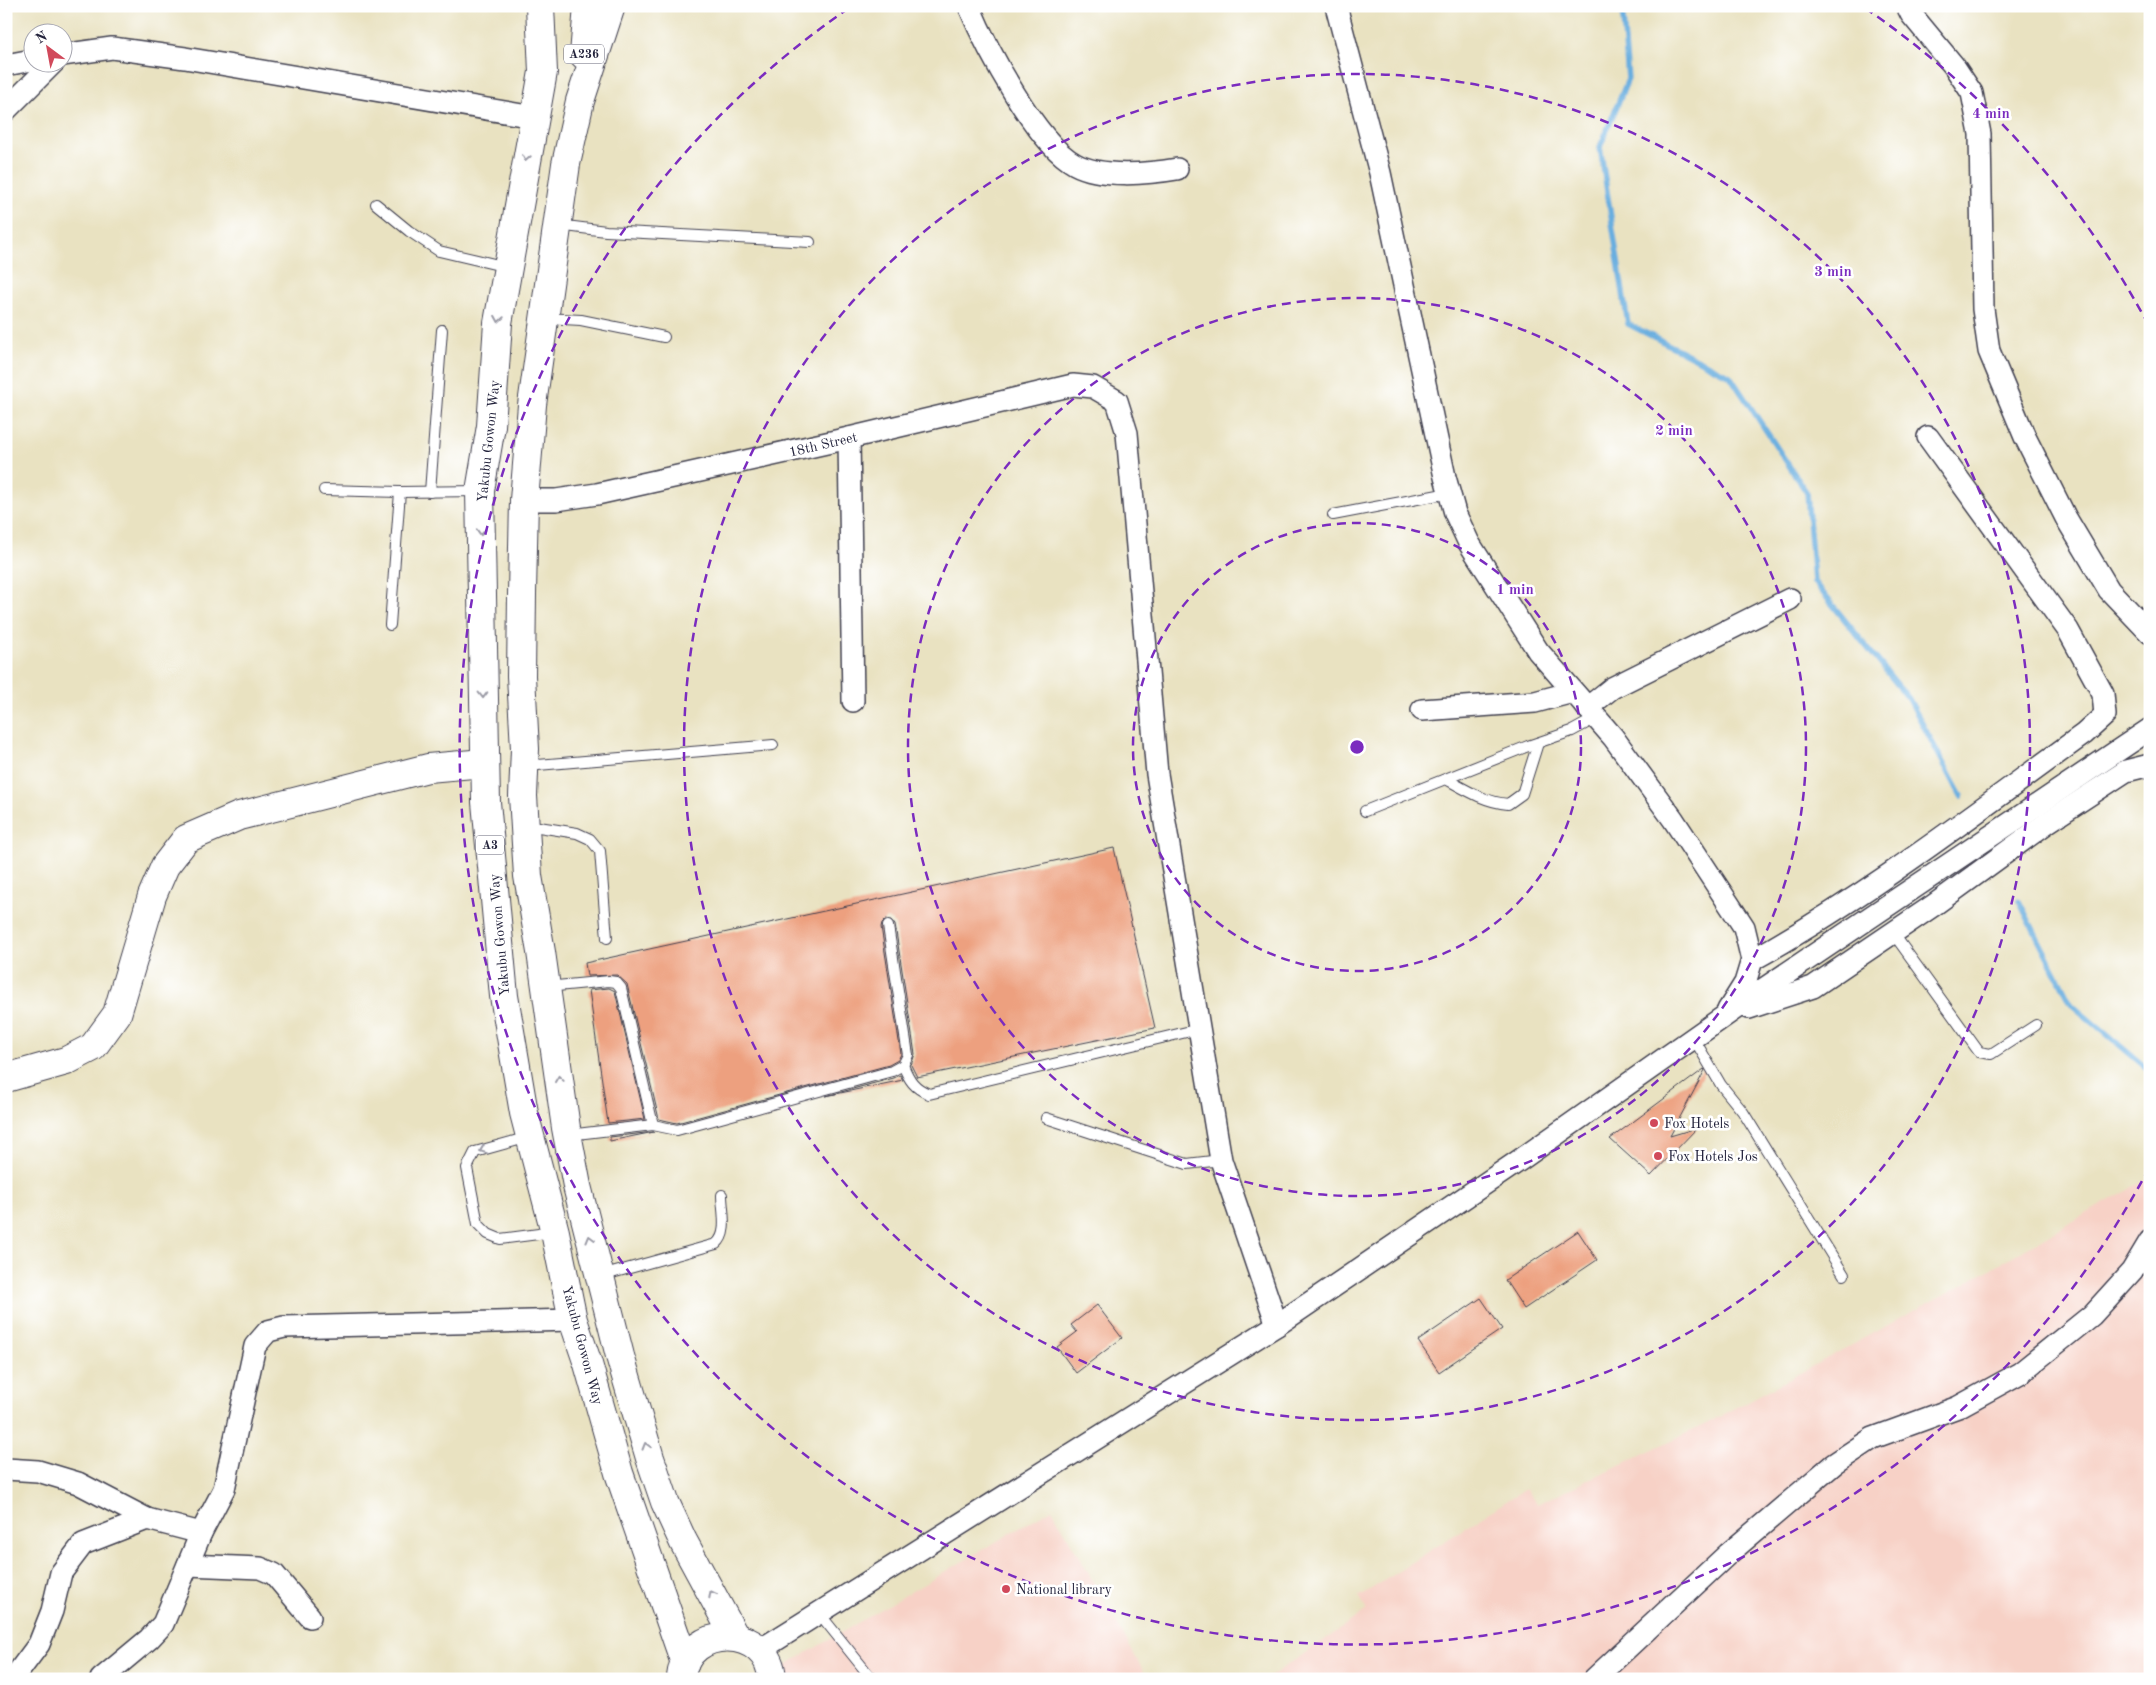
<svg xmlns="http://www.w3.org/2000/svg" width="2156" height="1685" viewBox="0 0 2156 1685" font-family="'Old Standard TT',serif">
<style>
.built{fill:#f7d1c6}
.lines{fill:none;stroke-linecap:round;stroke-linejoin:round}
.stream{stroke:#69aedf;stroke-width:5.5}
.building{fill:#eda07f}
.lane-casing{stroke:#403f4f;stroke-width:12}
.street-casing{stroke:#403f4f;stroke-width:24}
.secondary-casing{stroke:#403f4f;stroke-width:30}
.highway-casing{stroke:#403f4f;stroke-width:30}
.lane{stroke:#fff;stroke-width:10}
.street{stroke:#fff;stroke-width:21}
.secondary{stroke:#fff;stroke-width:28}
.highway{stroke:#fff;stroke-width:28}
.oneway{stroke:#9c9ca7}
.ring{fill:none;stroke:#7b2cbf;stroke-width:2.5;stroke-dasharray:9 6}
.poi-dot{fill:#d1495b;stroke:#fff;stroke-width:2}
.labels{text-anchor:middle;stroke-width:5;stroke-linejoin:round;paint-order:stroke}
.shield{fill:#fff;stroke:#646476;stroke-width:1}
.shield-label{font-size:12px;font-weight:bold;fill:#22223b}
.street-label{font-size:14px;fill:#22223b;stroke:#fff}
.poi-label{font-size:14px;fill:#22223b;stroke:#fff;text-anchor:start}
.centre{fill:#7b2cbf;stroke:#fff;stroke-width:2.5}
.ring-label{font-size:15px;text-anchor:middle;font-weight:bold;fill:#7b2cbf;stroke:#fff;stroke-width:5;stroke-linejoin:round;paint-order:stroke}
</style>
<rect width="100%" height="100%" fill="#fff"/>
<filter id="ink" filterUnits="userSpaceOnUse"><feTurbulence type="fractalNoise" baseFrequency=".02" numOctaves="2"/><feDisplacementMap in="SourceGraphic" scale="10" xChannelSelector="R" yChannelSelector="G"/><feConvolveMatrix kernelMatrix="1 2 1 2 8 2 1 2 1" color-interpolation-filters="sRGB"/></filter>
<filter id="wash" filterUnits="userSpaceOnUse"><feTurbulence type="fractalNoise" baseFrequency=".0096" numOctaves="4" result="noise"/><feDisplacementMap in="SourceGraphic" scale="20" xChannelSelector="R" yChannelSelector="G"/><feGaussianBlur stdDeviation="1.12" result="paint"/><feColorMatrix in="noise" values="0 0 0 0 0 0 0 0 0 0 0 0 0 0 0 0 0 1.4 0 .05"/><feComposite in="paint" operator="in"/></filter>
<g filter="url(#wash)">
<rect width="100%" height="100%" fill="#e9e2c1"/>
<g class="built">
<path d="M2150 1177V1679H1267L1367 1611 1359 1597 1525 1489 1537 1504 1706 1424 1980 1275Z"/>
<path d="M1052 1509 1148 1679H787L781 1668Z"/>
</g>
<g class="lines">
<g class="stream">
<path d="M1622 6 1628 79 1600 147 1628 324 1730 376 1807 493 1814 582 1909 699 1961 796"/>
<path d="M2019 901 2072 1005 2150 1071"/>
</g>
</g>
<g id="blocks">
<g class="building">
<path d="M1114 848 1155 1028 917 1077 911 1065 915 1054 895 925 891 920 886 919 882 923 881 927 901 1054 898 1060 889 1065 677 1123 659 1119 627 984 617 975 587 976 585 963Z"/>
<path d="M609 988 615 991 645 1119 608 1123 589 990Z"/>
<path d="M1704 1069 1705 1070 1670 1136 1697 1128 1651 1176 1610 1139Z"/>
<path d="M900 1075 903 1080 826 1096 894 1078Z"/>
<path d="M654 1132 610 1141V1137Z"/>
<path d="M1578 1231 1597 1260 1524 1309 1505 1280Z"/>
<path d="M1481 1298 1502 1329 1439 1372 1418 1341Z"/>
<path d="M1097 1305 1122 1338 1076 1373 1057 1347 1077 1332 1071 1325Z"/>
</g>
</g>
</g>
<g filter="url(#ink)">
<use href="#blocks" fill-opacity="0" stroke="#403f4f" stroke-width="1"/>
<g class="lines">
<defs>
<g id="lane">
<path d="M376 204 409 231 439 251 507 267"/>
<path d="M558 225 606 231 810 242"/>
<path d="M545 318 581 320 664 337"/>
<path d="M324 490 400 492 480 491"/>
<path d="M430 492 442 330"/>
<path d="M1333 515 1449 493"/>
<path d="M390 625 400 492"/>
<path d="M526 766 773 745"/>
<path d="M1446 779C1466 790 1485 802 1508 804L1522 794 1538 743"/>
<path d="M1365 811 1528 746 1572 731 1596 718"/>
<path d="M526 825 577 833 590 839 600 851 607 938"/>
<path d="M1893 933 1979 1052 1991 1054 2036 1025"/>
<path d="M546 987 609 981 616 982 621 988 653 1125"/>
<path d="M1693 1037 1721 1085 1743 1112 1844 1275"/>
<path d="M903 1065C909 1080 914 1088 929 1094L1199 1029"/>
<path d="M1046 1118 1187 1164 1221 1160"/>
<path d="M568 1135 653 1125 677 1130 892 1071 903 1065 908 1055 888 926"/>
<path d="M529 1137 475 1152 467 1168 478 1224 488 1234 500 1239 554 1232"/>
<path d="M601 1276 716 1244C729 1234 722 1210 722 1195"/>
<path d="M819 1613 872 1679"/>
</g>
<g id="street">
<path d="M969 6C986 47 1036 143 1075 164 1101 178 1148 174 1177 169"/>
<path d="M1336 6 1380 173 1445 477 1455 513 1469 543 1538 651 1613 737 1673 819 1744 927 1752 960 1745 983 1728 1010"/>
<path d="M1907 6 1911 14 1954 66 1972 93 1980 134 1983 309 1989 351 2025 437 2066 518 2109 590 2150 633"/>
<path d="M62 55 112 48 185 58 534 117"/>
<path d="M6 65 32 60"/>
<path d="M6 110 54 62"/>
<path d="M849 438 853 701"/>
<path d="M524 500H556L597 494 849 438 1073 385 1093 387 1117 401 1127 433 1157 774 1221 1160 1277 1325"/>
<path d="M1587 708 1612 688 1790 599"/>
<path d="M1422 710 1535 702 1573 692"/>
<path d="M1752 960C1869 895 1976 812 2084 734L2105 715 2103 694 2068 630 1928 437"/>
<path d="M1749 1008 1813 987 1934 905 2048 822 2126 771 2150 765"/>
<path d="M6 1469 38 1471 78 1483 147 1519"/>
<path d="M188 1565 260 1568 274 1574 310 1617"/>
<path d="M760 1650 1277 1325 1520 1160 1756 994 2150 729"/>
<path d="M13 1679 39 1644 52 1611 61 1573 83 1544 147 1519 201 1533"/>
<path d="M101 1679 149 1639 163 1624 201 1533 224 1489 255 1346 268 1331 284 1327 573 1320"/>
<path d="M1594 1679 1728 1554 1834 1464 1873 1438 1958 1407 2020 1373 2092 1315 2132 1271 2150 1241"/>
</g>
<path id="secondary" d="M6 1078 66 1061 93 1047 117 1014 152 896 165 866 186 839 239 816 428 768 484 763"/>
<g id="highway">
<path d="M540 6 543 72 498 323 491 426 480 491 486 802 504 996 524 1113 555 1232 573 1320 588 1364 619 1473 685 1663"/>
<path d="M611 6 580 101 566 164 532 405 524 500 522 594 521 676 525 749 523 796 528 876 541 952 566 1128 577 1186 620 1356 650 1458 665 1502 683 1541 735 1637"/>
<path d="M584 55 588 6"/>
<path d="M681 1677C687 1623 770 1625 772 1679"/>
</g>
</defs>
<use href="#lane" class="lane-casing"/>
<use href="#street" class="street-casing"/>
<use href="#secondary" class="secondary-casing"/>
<use href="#highway" class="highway-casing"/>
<use href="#lane" class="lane"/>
<use href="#street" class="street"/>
<use href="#secondary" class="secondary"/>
<use href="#highway" class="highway"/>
</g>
<defs><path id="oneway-chevron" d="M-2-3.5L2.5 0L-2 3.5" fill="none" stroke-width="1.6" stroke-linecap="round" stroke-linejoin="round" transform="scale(1.25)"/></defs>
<g class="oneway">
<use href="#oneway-chevron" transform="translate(526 158) rotate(100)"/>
<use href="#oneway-chevron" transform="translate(499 319) rotate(99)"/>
<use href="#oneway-chevron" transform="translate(481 532) rotate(91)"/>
<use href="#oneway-chevron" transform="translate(483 695) rotate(89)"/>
<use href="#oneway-chevron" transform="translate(559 1079) rotate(-98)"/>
<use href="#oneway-chevron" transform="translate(483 1150) rotate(159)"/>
<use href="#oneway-chevron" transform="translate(590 1239) rotate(-105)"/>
<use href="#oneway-chevron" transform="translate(646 1446) rotate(-106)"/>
<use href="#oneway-chevron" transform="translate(712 1594) rotate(-118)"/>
</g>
</g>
<g class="ring">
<circle cx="1357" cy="747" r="224"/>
<circle cx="1357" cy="747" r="449"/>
<circle cx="1357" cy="747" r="673"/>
<path d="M2149 1168A897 897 0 1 1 849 8M1865 8A897 897 0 0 1 2149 326"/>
</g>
<g class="poi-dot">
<circle cx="1654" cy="1123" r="5"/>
<circle cx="1658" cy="1156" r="5"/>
<circle cx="1006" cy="1589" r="5"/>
</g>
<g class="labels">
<g class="shield">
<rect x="564" y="44.5" width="40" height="19" rx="4"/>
<rect x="476" y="835.5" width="28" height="19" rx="4"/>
</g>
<g class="shield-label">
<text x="584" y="58">A236</text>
<text x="490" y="849">A3</text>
</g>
<g class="street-label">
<text transform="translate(488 441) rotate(-84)" y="5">Yakubu Gowon Way</text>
<text transform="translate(823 444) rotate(-13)" y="5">18th Street</text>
<text transform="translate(499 935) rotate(-95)" y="5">Yakubu Gowon Way</text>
<text transform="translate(583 1345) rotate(75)" y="5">Yakubu Gowon Way</text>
</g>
<g class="poi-label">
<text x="1664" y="1128">Fox Hotels</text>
<text x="1668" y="1161">Fox Hotels Jos</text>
<text x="1016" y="1594">National library</text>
</g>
</g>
<circle cx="1357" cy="747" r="8" class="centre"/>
<g class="ring-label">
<text x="1991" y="118">4 min</text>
<text x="1833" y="276">3 min</text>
<text x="1674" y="435">2 min</text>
<text x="1515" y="594">1 min</text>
</g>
<rect width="2156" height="1685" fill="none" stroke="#fff" stroke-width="25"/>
<g transform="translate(48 48) rotate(328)"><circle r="24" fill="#ffffff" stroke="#a7a7b1"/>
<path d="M0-4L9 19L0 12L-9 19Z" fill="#d1495b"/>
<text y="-8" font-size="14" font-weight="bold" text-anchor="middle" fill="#22223b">N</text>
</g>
</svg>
